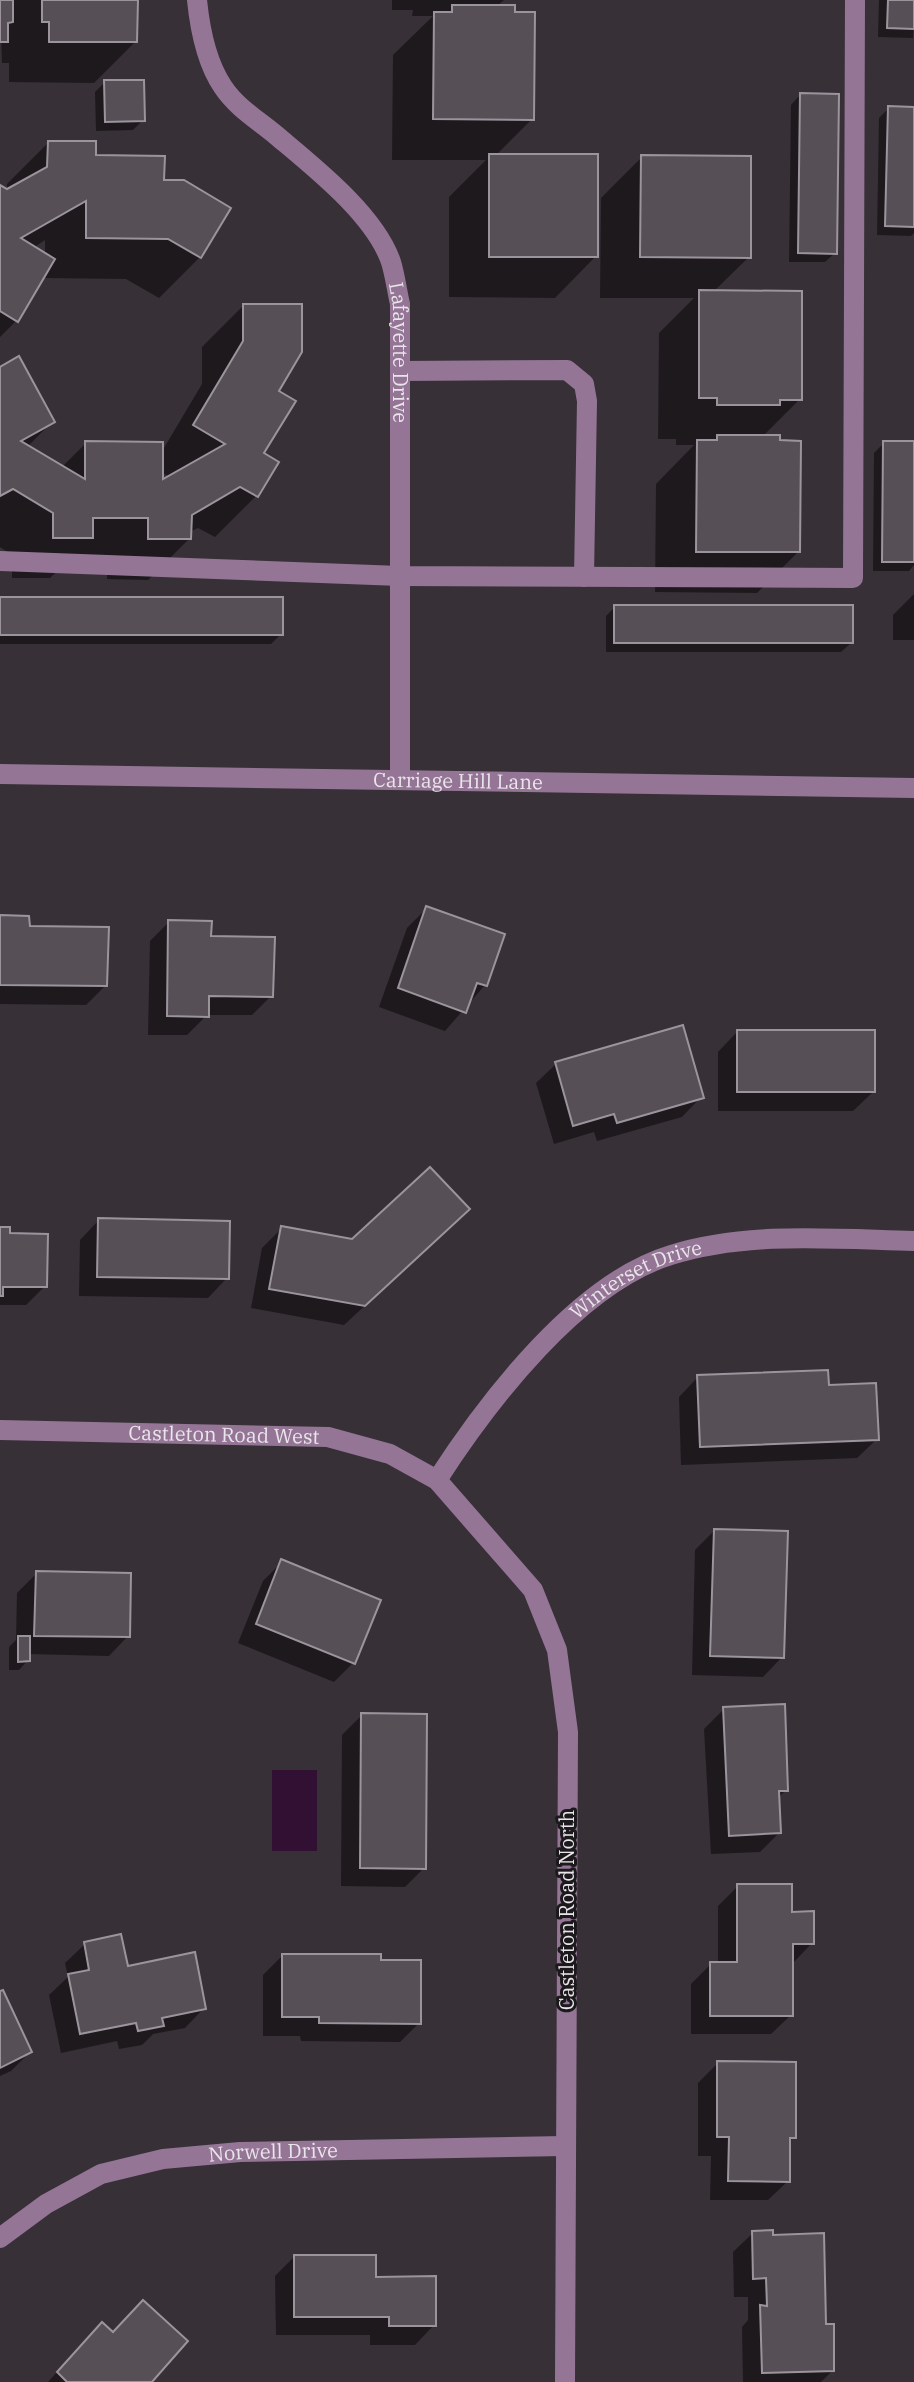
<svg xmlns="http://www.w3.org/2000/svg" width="914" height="2382" viewBox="0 0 914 2382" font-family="'IBM Plex Serif',serif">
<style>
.water{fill:#321034}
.shadow{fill:#0007;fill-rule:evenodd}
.building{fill:#564f56;stroke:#9c949d;stroke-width:2}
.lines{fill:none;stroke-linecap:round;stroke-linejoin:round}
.minor{stroke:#947596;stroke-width:20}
.labels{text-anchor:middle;stroke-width:6;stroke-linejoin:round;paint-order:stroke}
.street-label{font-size:20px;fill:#eae5ea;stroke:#1c191c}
</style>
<rect width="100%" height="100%" fill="#373037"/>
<path class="water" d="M317 1770V1851H272V1770Z"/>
<g class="shadow">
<path d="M0 0H136L135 42 94 83 9 82V63H2Z"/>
<path d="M392 0H504L496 7 532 119 495 156 596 256 555 298 449 297V197L486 160H392L393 55 433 16H412L413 10H392Z"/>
<path d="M879 0H914L913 38 878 37Z"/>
<path d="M105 82 143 120 133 130 96 131 95 92Z"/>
<path d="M800 95 835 253 825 262H789L791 105Z"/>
<path d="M889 108 914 109V233L911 236 877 235 879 118Z"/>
<path d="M48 143 162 182 200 257 159 298 126 279 45 278V272L16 321 0 337V187L7 191V184ZM45 240V255L33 248Z"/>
<path d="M642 157 749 257 713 292 800 399 762 437 798 552 757 593 655 592 656 484 694 445H676V439H658L659 333 694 298H600L601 198Z"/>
<path d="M243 306 276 392 262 454 256 496 215 537 198 528 189 532V539L148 580 107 579V559H70L50 578H12V555L0 547V369L52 422 27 447 61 468 86 443 161 453 202 384V347ZM161 472 170 477 161 482Z"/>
<path d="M884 443H914V565L909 571H873L874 453Z"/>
<path d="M914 594V640H893V615Z"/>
<path d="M0 599 281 634 271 644H0Z"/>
<path d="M615 607 851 643 841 652H606V616Z"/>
<path d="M427 908 485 985 445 1031 379 1007 407 928Z"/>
<path d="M0 917 28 928 105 986 86 1005 0 1004Z"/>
<path d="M169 922 209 938 271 996 252 1015H207L187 1035H148L150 941Z"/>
<path d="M737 1032 873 1092 853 1111H718V1052Z"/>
<path d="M556 1064 701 1097 682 1117 597 1141 594 1132 554 1144 536 1083Z"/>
<path d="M99 1220 227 1278 208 1298 79 1296 80 1240Z"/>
<path d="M0 1229 8 1235 45 1286 26 1305H0Z"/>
<path d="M281 1229 352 1241 448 1229 344 1325 251 1308 262 1248Z"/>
<path d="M698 1377 827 1387 877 1439 857 1458 681 1465 679 1397Z"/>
<path d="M714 1531 782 1657 763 1677 692 1675 695 1550Z"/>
<path d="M282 1562 353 1663 334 1682 238 1643 263 1581Z"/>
<path d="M37 1573 128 1636 109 1656 28 1654V1660L19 1670H9V1647L16 1640 17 1593Z"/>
<path d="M724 1709 786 1790 777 1799 779 1833 760 1852 711 1854 704 1729Z"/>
<path d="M362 1715 424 1868 405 1887 341 1886 342 1735Z"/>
<path d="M738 1886 790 1914 812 1943 793 1963 791 2015 771 2034H691V1984L711 1964H718V1906Z"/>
<path d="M85 1944 126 1968 204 2008 185 2028 153 2034 142 2045 119 2049 117 2041 61 2053 49 1995 68 1977 65 1963Z"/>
<path d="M282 1956 379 1962 419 2023 400 2042 301 2041 300 2036H263V1975Z"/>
<path d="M0 1994 30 2052 11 2071 0 2076Z"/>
<path d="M718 2063 794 2137 788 2143V2181L768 2200H710L711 2156H698V2083Z"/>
<path d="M753 2233 824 2326 832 2371 821 2382H743L742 2327 748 2320V2297H734L733 2252Z"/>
<path d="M294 2257 374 2279 434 2325 415 2345H370V2335H276L275 2276Z"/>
<path d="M102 2325 149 2382H48L82 2344Z"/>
</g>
<g class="building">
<path d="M0 0H13V22L8 23V42H0Z"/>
<path d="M42 0H138L137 42H49V22H42Z"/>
<path d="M888 0H914V29L887 28Z"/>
<path d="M452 5H515V12H535L534 120 433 119 434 12H452Z"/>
<path d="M104 80H144L145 121 105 122Z"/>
<path d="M800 93 839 94 837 254 798 253Z"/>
<path d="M888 106 914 107V227L885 226Z"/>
<path d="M48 141H96V155L165 156 164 180H184L231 208 201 258 168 239 86 238V201L21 238 55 259 18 322 0 311V185L7 189 47 167Z"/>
<rect x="489" y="154" width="109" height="103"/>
<path d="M641 155 751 156V258L640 257Z"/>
<path d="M699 290 802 291V400H780V405H717V398H699Z"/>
<path d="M243 304H302V352L279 391 296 401 264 453 279 462 258 497 240 487 192 515 191 539H148V518H93V538H53V513L13 489 0 496V367L19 356 55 422 21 441 85 479V441L163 442V479L225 444 193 425 243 341Z"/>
<path d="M717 435H780V440L801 441 800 552H696L697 440H717Z"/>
<path d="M883 441H914V562H882Z"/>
<rect x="0" y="597" width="283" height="38"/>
<rect x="614" y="605" width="239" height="38"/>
<path d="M426 906 505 934 487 986 477 983 466 1013 398 988Z"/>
<path d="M0 915 29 916 30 926 109 927 107 986 0 985Z"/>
<path d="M168 920 212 921 211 936 275 937 273 997 209 996V1017L167 1016Z"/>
<path d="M683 1025 704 1098 617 1123 614 1114 573 1126 555 1062Z"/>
<rect x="737" y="1030" width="138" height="62"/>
<path d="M430 1167 470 1209 365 1306 269 1289 281 1226 352 1239Z"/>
<path d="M98 1218 230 1221 229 1279 97 1277Z"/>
<path d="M0 1227H10V1233L48 1234 47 1287H3V1296H0Z"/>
<path d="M828 1370 829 1385 876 1383 879 1440 700 1447 697 1375Z"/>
<path d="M714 1529 788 1531 784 1658 710 1656Z"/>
<path d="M281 1559 381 1600 355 1664 256 1624Z"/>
<path d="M36 1571 131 1573 130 1637 34 1636Z"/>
<path d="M18 1636H30V1661L18 1662Z"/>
<path d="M785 1704 788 1791H779L781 1833 729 1836 723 1707Z"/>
<path d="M361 1713 427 1714 426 1869 360 1868Z"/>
<path d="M737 1884H792V1912L814 1911V1944H793V2016H710V1962H737Z"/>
<path d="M121 1934 128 1966 195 1952 206 2009 162 2018 164 2026 138 2031 136 2023 80 2034 68 1974 89 1970 84 1942Z"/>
<path d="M282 1954H381V1960H421V2024L319 2023V2017H282Z"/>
<path d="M3 1990 32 2052 0 2068V1991Z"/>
<path d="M717 2061 796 2062V2138H790V2182L728 2181 729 2137H717Z"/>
<path d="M773 2230V2235L824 2233 826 2324H834V2371L762 2373 760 2305 767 2306 766 2278 753 2279 752 2231Z"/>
<path d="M294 2255H376V2277L436 2276V2326H389V2317H294Z"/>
<path d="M143 2300 188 2341 152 2382H67L57 2372 102 2322 113 2332Z"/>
</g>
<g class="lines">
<g class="minor">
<path id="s1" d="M197 0C200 30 206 62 223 87 237 108 258 120 277 136 315 168 375 215 391 262 395 275 397 291 400 304V779"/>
<path d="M400 371 567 370 584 384 587 401 584 577"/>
<path d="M0 561 400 576 853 578 855 0"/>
<path id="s2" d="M0 774 914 788"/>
<path id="s3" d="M0 1430 328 1437 390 1454 437 1480 533 1590 557 1650 568 1732 565 2382"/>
<path id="s4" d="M437 1480C488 1401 578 1283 671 1255 748 1231 834 1239 914 1241"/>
<path id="s5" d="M0 2238 46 2204 101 2174 163 2159 240 2152 565 2146"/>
</g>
</g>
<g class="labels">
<g class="street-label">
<text dy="7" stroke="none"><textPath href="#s1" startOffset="428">Lafayette Drive</textPath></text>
<text dy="7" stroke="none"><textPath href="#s2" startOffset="458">Carriage Hill Lane</textPath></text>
<text dy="7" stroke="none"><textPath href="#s4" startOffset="288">Winterset Drive</textPath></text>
<text dy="7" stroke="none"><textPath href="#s3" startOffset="224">Castleton Road West</textPath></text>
<text transform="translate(567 1910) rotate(-90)" y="7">Castleton Road North</text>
<text dy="7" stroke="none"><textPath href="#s5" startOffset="294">Norwell Drive</textPath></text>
</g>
</g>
</svg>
